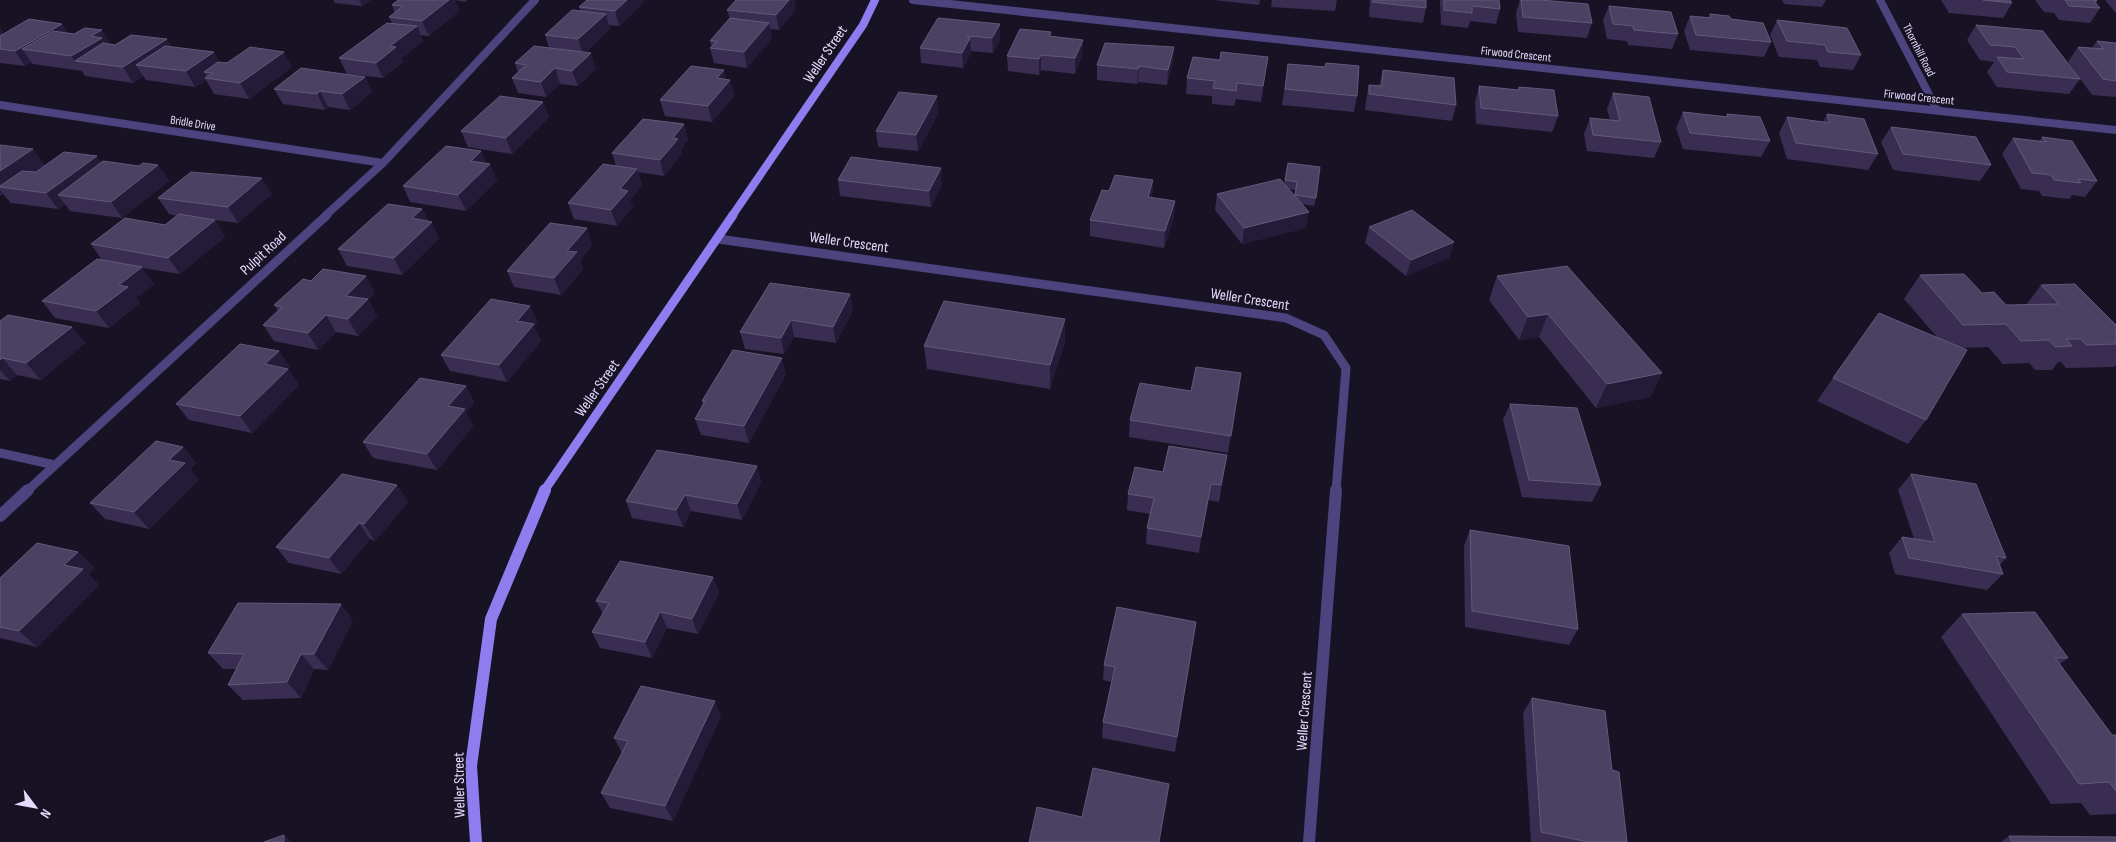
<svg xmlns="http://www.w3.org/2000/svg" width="2116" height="842" viewBox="0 0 2116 842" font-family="'Sofia Sans Condensed',sans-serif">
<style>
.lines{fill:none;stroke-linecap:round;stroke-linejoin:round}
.street-far2{stroke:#4d437e;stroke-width:8}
.street-far1{stroke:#4d437e;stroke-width:9}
.street{stroke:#4d437e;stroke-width:12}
.secondary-far2{stroke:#8f7def;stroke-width:8}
.secondary-far1{stroke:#8f7def;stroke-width:9}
.secondary{stroke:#8f7def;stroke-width:12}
.wall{fill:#392e51;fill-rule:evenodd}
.shaded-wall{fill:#241b38}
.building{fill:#4b4163;stroke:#63597b}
.labels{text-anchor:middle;stroke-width:4.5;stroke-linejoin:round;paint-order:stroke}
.far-street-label{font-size:12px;fill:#e3dbfb;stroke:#181225}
.street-label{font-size:15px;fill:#e3dbfb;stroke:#181225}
</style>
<rect width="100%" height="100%" fill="#181225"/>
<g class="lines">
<g class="street-far2">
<path d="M913 0 2116 130"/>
<path d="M1880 0 1937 110"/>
<path d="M0 105 383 163"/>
<path d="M325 216 383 163 535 0"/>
</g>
<g class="street-far1">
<path d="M718 239 1286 318 1324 335 1346 368 1336 491"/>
<path d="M0 453 55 465"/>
<path d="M27 491 327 215"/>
</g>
<g class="street">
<path d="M0 516 28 490"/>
<path d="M1309 842 1336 490"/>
</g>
<path class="secondary-far2" d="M732 216 863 25 875 0"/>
<path class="secondary-far1" d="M544 491 733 215"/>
<path class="secondary" d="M476 842 471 766 491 619 545 490"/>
</g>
<g class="wall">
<path d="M333 0H371L362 6 335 3Z"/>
<path d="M398 0H467L465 2 455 0 459 11 429 36 420 35 423 41 401 59 403 62 383 78 347 74 339 58 392 23 389 17 395 13 392 5Z"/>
<path d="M587 0H644V2L619 26 609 25 610 29 586 52 596 68 578 86 560 84 546 97 518 93 512 78 518 72 515 63 549 48 545 35 581 11 579 7Z"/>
<path d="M736 0H796L794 4 795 10 779 30 770 29 772 38 747 68 714 63 710 48 712 47 710 41 730 19 727 10Z"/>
<path d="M1213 0H1260L1259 5Z"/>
<path d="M1272 0H1337L1335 11 1271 7Z"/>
<path d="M1370 0H1426V8L1423 23 1369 17Z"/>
<path d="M1440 0H1499L1500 9 1496 24 1470 21 1468 28 1441 25Z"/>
<path d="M1520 0H1541L1592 23 1587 38 1518 32 1516 13Z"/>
<path d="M1782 0H1826L1822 7 1784 4Z"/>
<path d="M1941 0H2010L2012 3 2003 18 1949 13Z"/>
<path d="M2035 0H2096L2097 1 2096 3 2100 8 2090 23 2059 20 2054 13 2044 12Z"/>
<path d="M2105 0H2116V13Z"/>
<path d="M1609 6 1678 34 1672 49 1628 45 1627 41 1607 39 1603 20Z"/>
<path d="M1710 14 1731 19 1771 42 1764 57 1690 50 1684 31 1690 16 1709 17Z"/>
<path d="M1777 20 1861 55 1853 70 1820 67 1817 60 1779 57 1770 35Z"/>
<path d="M62 24 68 33 110 44 115 45 167 39 171 47 220 62 292 67 249 99 214 94 206 80 195 87 146 80 143 76 133 83 85 76 82 71 33 64 31 62 25 66 0 63V28L4 34Z"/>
<path d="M1000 24V39L993 53 971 51V53L963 68 921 63 920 48Z"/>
<path d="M1976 25 2080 79 2069 94 1997 87 1987 72 1994 62 1980 60 1967 40Z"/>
<path d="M1051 32V37L1083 40 1082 55 1075 74 1041 70 1039 75 1008 71 1007 56Z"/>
<path d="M2097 41 2116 43V97L2092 95 2068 62 2078 47 2092 48Z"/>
<path d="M1268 57 1261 102 1236 99 1234 106 1212 104V96L1186 94 1187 78 1220 60Z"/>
<path d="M1173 62 1167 85 1138 82 1137 84 1097 80V65Z"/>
<path d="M1326 63 1357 96 1354 112 1282 105 1288 64 1325 67Z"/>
<path d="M1383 70 1456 105 1452 121 1365 110 1366 101 1369 85 1379 86Z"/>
<path d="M365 77 372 92 350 110 328 107 325 110 283 104 274 89Z"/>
<path d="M726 80H730L734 96 712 122 665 116 660 100Z"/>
<path d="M1479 86 1517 90 1519 87 1558 116 1552 132 1476 124 1475 102Z"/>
<path d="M1613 93 1661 142 1654 158 1587 151 1584 134 1590 118 1610 120 1607 109Z"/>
<path d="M543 102 549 117 512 154 468 147 461 131Z"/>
<path d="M939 112 918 151 878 147 876 131Z"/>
<path d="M1683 112 1726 117 1727 114 1770 141 1761 157 1683 149 1676 128Z"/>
<path d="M1827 114 1878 154 1868 170 1787 159 1779 133 1787 117 1823 122Z"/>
<path d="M684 124 688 140 681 149 682 154 664 176 638 172 642 185 630 200 633 207 617 226 574 219 568 203 616 166 612 153Z"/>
<path d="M1891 127 1991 165 1980 181 1893 170 1881 142Z"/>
<path d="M2042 137 2097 181 2085 197 2072 195 2069 199 2042 196 2039 191 2021 189 2002 154 2013 138 2039 142Z"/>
<path d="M0 145 45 165 34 172 97 156 101 163 139 166 158 165 169 181 122 218 70 211 65 204 58 209 11 203 3 194 2 195H0Z"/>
<path d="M481 151 486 163 497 180 466 211 410 202 403 186Z"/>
<path d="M1288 163 1316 198 1314 206 1302 204 1306 228 1242 244 1215 210 1217 194 1284 184ZM1289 189 1296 190 1295 196Z"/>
<path d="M838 180 942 184 931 207 840 196Z"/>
<path d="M1153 180 1152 198 1175 201 1174 217 1164 248 1090 236V220L1109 191Z"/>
<path d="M272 194 238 223 215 220 225 237 180 274 142 268 154 284 136 298 140 303 109 328 55 318 42 301 102 260 91 244 165 225 177 216 169 214 158 198Z"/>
<path d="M422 209 428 221 439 238 402 275 347 266 338 249Z"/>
<path d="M1369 227 1454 242 1449 258 1406 276 1365 243Z"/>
<path d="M592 245 580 260 583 269 561 295 514 287 507 271Z"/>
<path d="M1920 275 1982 293 2006 305H2026L2041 285 2116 325V365L2114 367 2066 368 2061 362H2058L2052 370H2035L2029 363 2003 364 1988 347 1961 348 1926 420 1908 444 1817 401 1833 378 1937 337 1904 299Z"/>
<path d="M1497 276 1662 373 1650 397 1596 408 1539 337 1519 340 1489 300Z"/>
<path d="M375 293 368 300 377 316 358 336 336 332 318 350 274 341 263 325 278 311 274 305Z"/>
<path d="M850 294 853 310 836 343 794 337 784 354 745 349 740 332Z"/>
<path d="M530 306 537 322 534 326 541 341 507 382 450 371 441 355Z"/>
<path d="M1065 319V342L1050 389 927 369 924 346Z"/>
<path d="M0 321 72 327 85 343 41 380 17 375 10 381 0 379Z"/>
<path d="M279 351 290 368 288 369 299 385 252 433 189 420 176 404Z"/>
<path d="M1241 373 1228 453 1129 437 1130 420 1191 391Z"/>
<path d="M786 374 749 443 701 435 695 419 703 405 702 401Z"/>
<path d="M466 386 474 403 466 412 473 426 437 470 373 458 363 442Z"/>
<path d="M1510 404 1601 485 1592 502 1522 497 1503 420Z"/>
<path d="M183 447 196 463 190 469 198 480 149 529 105 519 90 503Z"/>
<path d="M1227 455 1219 502 1208 500 1199 553 1146 544 1147 528 1150 514 1127 510 1128 494 1163 472Z"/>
<path d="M757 466 761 482 742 520 691 511 683 527 632 518 626 501Z"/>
<path d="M1911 474 2006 558 2000 565 2003 574 1987 590 1895 574 1889 553 1902 537 1914 539 1898 490Z"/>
<path d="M397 485 408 502 375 541 370 539 341 574 289 563 276 547Z"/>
<path d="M1470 530 1578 629 1569 645 1465 627 1464 546Z"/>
<path d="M78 552 94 568 88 574 99 585 37 647 0 638V578Z"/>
<path d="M713 577 719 593 698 634 667 628 652 658 600 648 592 632 603 614 596 601Z"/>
<path d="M1962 614 2068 658 2060 664 2112 735H2116V814L2090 815 2081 803 2051 804 1941 637Z"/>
<path d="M353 620 328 670 314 669 301 698 243 700 228 685 236 669H223L208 653Z"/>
<path d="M1196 622 1175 752 1102 738 1103 722 1112 682 1103 680 1104 665Z"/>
<path d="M1532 698 1612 770 1627 842H1531L1523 713Z"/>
<path d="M721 716 673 821 610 808 601 793 622 753 614 738Z"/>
<path d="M2009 836 2116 842H2001Z"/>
</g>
<g class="shaded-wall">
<path d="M359 0H371L362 6Z"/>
<path d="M449 0H455L459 11 429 36 422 21Z"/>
<path d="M627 0H644V2L619 26 615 11Z"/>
<path d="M787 0H796L794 4 795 10 779 30 776 15Z"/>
<path d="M606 14 610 29 583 55 578 39Z"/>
<path d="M769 23 772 38 747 68 744 52Z"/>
<path d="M62 24 72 39 22 49 31 62 25 66 15 51Z"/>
<path d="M1000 24V39L993 53 992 38Z"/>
<path d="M417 26 423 41 401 59 403 62 383 78 376 63 390 46Z"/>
<path d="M0 28 8 39 0 43Z"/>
<path d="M102 30 111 45 75 61 82 71 71 56 91 36Z"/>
<path d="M968 36 969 41 970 38 971 53 963 68 962 53Z"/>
<path d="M167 39 176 55 136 65 143 76 133 83 123 67Z"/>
<path d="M1083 40 1082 55 1075 74V58Z"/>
<path d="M1174 47 1173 62 1167 85 1168 70Z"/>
<path d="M214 52 223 68 213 73 204 72 208 78H205L206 80 195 87 186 71Z"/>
<path d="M284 52 292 67 249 99 240 83Z"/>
<path d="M591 53 596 68 578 86 572 71Z"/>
<path d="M1041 55V70L1039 75V59Z"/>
<path d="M1139 66 1138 82 1137 84 1138 69Z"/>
<path d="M555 68 560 84 546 97 541 82Z"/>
<path d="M724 70 727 83 730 80 734 96 712 122 708 106 717 78Z"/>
<path d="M365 77 372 92 350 110 342 94Z"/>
<path d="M320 91 328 107 325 110 317 94Z"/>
<path d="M937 96 939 112 918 151 916 135Z"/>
<path d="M543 102 549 117 512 154 506 138Z"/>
<path d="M684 124 688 140 681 149 682 154 664 176 660 160 673 138Z"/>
<path d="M33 149 45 165 11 189 0 187V171Z"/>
<path d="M481 151 488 166 490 164 497 180 466 211 458 195 471 161Z"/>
<path d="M97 156 108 172 58 195 65 204 58 209 46 193Z"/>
<path d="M158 165 169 181 122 218 111 202Z"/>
<path d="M941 168 942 184 931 207 929 191Z"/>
<path d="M637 169 642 185 630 200 633 207 617 226 611 210 620 189Z"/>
<path d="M262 178 272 194 238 223 228 207Z"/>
<path d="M1153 180 1152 196 1146 213 1148 197Z"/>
<path d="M0 190 3 194 2 195 0 193Z"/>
<path d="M1175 201 1174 217 1164 248 1165 231Z"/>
<path d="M422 209 429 224 432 222 439 238 402 275 394 258 412 218Z"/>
<path d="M1309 212 1306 228 1242 244 1244 228Z"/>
<path d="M215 220 225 237 180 274 168 258Z"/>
<path d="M587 228 592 245 580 260 583 269 561 295 554 278 567 251Z"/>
<path d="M1454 242 1449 258 1406 276 1411 260Z"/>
<path d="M142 267 154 284 136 298 140 303 109 328 96 311 119 285Z"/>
<path d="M366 276 375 293 368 300 377 316 358 336 348 319 346 296Z"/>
<path d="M850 294 853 310 836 343 833 327Z"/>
<path d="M530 306 537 322 534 326 541 341 507 382 499 365 517 321Z"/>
<path d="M1548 314 1539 337 1519 340 1528 317Z"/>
<path d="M326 315 336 332 318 350 308 333Z"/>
<path d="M1065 319V342L1050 389V365Z"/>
<path d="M791 320 794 337 784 354 781 338Z"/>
<path d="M72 327 85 343 41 380 26 363Z"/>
<path d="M279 351 290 368 288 369 299 385 252 433 240 416 265 364Z"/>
<path d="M2 358 17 375 10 381 0 370V360Z"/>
<path d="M782 358 786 374 749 443 744 426Z"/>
<path d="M1662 373 1650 397 1596 408 1607 384Z"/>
<path d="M466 386 474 403 466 412 473 426 437 470 427 454 448 406Z"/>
<path d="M183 447 196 463 190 469 198 480 149 529 134 512 169 460Z"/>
<path d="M757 466 761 482 742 520 737 504Z"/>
<path d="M1211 484 1208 500 1199 553 1201 537Z"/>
<path d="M397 485 408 502 375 541 364 524Z"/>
<path d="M685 495 691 511 683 527 676 510Z"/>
<path d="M359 523 370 539 341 574 329 558Z"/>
<path d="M78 552 94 568 88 574 99 585 37 647 19 631 64 565Z"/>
<path d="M713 577 719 593 698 634 692 619Z"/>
<path d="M341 604 353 620 328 670 314 654Z"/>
<path d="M660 612 667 628 652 658 645 642Z"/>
<path d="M301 654 314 669 301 698 287 682Z"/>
<path d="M715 701 721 716 673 821 665 806Z"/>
<path d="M284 835 292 842H284Z"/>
</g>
<g class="building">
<path d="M398 0H449L422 21 389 17 403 6 392 5Z"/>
<path d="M587 0H627L615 11 579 7Z"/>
<path d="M736 0H789L776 15 727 10Z"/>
<path d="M1373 0H1426V8L1372 2Z"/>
<path d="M1444 0H1499L1500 9 1472 6V13L1444 10Z"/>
<path d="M1521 0H1541L1588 4 1592 23 1523 17Z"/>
<path d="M1983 0H2010L2012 3Z"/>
<path d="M2065 0H2096L2097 1H2094L2100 8 2069 6Z"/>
<path d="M1609 6 1671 12 1678 34 1634 30 1633 26 1613 24Z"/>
<path d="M572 10 606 14 578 39 545 35Z"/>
<path d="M1710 14 1729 16 1731 19 1763 23 1771 42 1696 35 1690 16 1711 18Z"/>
<path d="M730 18 769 23 744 52 710 48 717 41H710Z"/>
<path d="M938 18 1000 24 992 38 968 36 967 37 970 38 962 53 920 48Z"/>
<path d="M29 19 62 24 15 51 0 49V36Z"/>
<path d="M1777 20 1847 28 1861 55 1828 52 1825 45 1787 41Z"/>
<path d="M387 23 417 26 390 46 396 47 376 63 339 58Z"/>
<path d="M1976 25 2043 31 2080 79 2007 72 1997 57 2024 59 2015 47 1990 45Z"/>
<path d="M85 28 102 30 91 36 102 38 71 56 22 49 53 31 74 34Z"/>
<path d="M1020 29 1051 32 1049 36 1083 40 1075 58 1041 55 1039 59 1007 56Z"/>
<path d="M131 35 167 39 123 67 75 61 103 43 115 45Z"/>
<path d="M2097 41 2116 43V81L2103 79 2078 47 2104 49Z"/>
<path d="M1105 43 1174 47 1168 70 1139 66 1138 69 1097 65Z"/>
<path d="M165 46 214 52 186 71 136 65Z"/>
<path d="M534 46 591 53 572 71 555 68 541 82 512 78 526 65 515 63Z"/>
<path d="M250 47 284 52 240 83 205 78 213 73 204 72 218 62 227 63Z"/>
<path d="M1221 52 1268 57 1263 86 1237 83 1236 91 1213 88 1215 81 1187 78 1193 57 1220 60Z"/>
<path d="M1326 63 1359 66 1357 96 1285 89 1288 64 1325 67Z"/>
<path d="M691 66 724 70 717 78 730 80 708 106 660 100Z"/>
<path d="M301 68 365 77 342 94 320 91 317 94 274 89Z"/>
<path d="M1383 70 1454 78 1456 105 1369 94V85L1382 86Z"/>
<path d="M1479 86 1519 90V87L1554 90 1558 116 1481 108Z"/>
<path d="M899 92 937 96 916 135 876 131Z"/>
<path d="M1613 93 1649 97 1661 142 1593 135 1590 118 1620 121Z"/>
<path d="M500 96 543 102 506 138 461 131Z"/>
<path d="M1683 112 1728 117 1727 114 1760 117 1770 141 1690 133Z"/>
<path d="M1827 114 1864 119 1878 154 1796 143 1787 117 1830 123Z"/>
<path d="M643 119 684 124 673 138 678 139 660 160 612 153Z"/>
<path d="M1891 127 1976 137 1991 165 1903 154Z"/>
<path d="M2042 137 2072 141 2097 181 2078 179 2081 183 2054 180 2051 175 2032 173 2013 138 2046 142Z"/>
<path d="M0 145 33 149 0 171Z"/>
<path d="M446 146 481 151 471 161 490 164 458 195 403 186Z"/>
<path d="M64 152 97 156 46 193 0 187V186L22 171 36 172Z"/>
<path d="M851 157 941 168 929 191 838 180Z"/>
<path d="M103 161 139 166 143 163 158 165 111 202 58 195Z"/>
<path d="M1288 163 1320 167 1316 198 1295 195 1297 182 1285 180Z"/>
<path d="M603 164 637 169 620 189 628 191 611 210 568 203Z"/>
<path d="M191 172 262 178 228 207 158 198Z"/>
<path d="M1115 175 1153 180 1148 197 1175 201 1165 231 1090 220 1102 190 1109 191Z"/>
<path d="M1280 179 1309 212 1244 228 1217 194Z"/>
<path d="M388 204 422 209 412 218 432 222 394 258 338 249Z"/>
<path d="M1412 210 1454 242 1411 260 1369 227Z"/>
<path d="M179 214 215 220 168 258 91 244 125 218 165 225Z"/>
<path d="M550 223 587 228 567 251 577 252 554 278 507 271Z"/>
<path d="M97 259 142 267 119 285 128 287 96 311 42 301Z"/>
<path d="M1567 266 1662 373 1607 384 1548 314 1528 317 1497 276Z"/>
<path d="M323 269 366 276 346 296 368 299 348 319 326 315 308 333 263 325 282 307 274 305 303 279 311 281Z"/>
<path d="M1964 274 1982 293 1994 292 2006 305 2059 304 2041 285 2075 284 2116 325V344L2086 345 2081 339H2066L2072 346 2055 347 2049 340 2021 341 2006 324 1963 325 1920 275Z"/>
<path d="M770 283 850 294 833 327 791 320 781 338 740 332Z"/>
<path d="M491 299 530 306 517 321 534 324 499 365 441 355Z"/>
<path d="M944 301 1065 319 1050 365 924 346Z"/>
<path d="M1879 313 1967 350 1926 420 1833 378Z"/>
<path d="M8 315 72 327 26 363 2 358 0 360V321Z"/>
<path d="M240 344 279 351 265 364 288 369 240 416 176 404Z"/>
<path d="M733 350 782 358 744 426 695 419 705 401H702Z"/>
<path d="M1196 367 1241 373 1231 436 1130 420 1140 383 1191 391Z"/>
<path d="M420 378 466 386 448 406 465 409 427 454 363 442Z"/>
<path d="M1510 404 1577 408 1601 485 1529 480Z"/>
<path d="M156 441 183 447 169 460 185 463 134 512 90 503Z"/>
<path d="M1169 446 1227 455 1221 485 1211 484 1201 537 1147 528 1154 498 1128 494 1135 467 1163 472Z"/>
<path d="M657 450 757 466 737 504 685 495 676 510 626 501Z"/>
<path d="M342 474 397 485 364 524 359 523 329 558 276 547Z"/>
<path d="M1911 474 1976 484 2006 558 1996 556 2003 574 1909 558 1902 537 1935 542Z"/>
<path d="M1470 530 1569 546 1578 629 1472 611Z"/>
<path d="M37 543 78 552 64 565 83 569 19 631 0 627V578Z"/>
<path d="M620 561 713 577 692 619 660 612 645 642 592 632 609 603 596 601Z"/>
<path d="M238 603 341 604 314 654H301L287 682 228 685 244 654 208 653Z"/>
<path d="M1117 607 1196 622 1177 737 1103 722 1115 667 1104 665Z"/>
<path d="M2035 612 2068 658H2055L2112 735H2116V791L2109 782 2079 784 1962 614Z"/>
<path d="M641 686 715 701 665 806 601 793 628 741 614 738Z"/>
<path d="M1532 698 1605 711 1612 770 1619 772 1627 842H1588L1541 832Z"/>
<path d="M1093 768 1169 784 1159 842H1029L1037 807 1082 817Z"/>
<path d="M284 835V842H264Z"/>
<path d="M2009 836 2116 837V842H2012Z"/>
</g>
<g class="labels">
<g class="far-street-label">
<text transform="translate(1919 50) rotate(63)" y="4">Thornhill Road</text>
<text transform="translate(1516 54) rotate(6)" y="4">Firwood Crescent</text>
<text transform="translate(1919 97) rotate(6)" y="4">Firwood Crescent</text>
<text transform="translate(193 123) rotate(9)" y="4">Bridle Drive</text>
</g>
<g class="street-label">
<text transform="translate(825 54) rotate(-56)" y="5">Weller Street</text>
<text transform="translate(849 242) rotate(8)" y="5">Weller Crescent</text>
<text transform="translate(263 253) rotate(-43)" y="5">Pulpit Road</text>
<text transform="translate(1250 299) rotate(9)" y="5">Weller Crescent</text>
<text transform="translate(597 388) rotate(-55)" y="5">Weller Street</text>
<text transform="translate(1304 711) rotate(-86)" y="5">Weller Crescent</text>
<text transform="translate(459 785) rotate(-91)" y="5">Weller Street</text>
</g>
</g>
<g transform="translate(35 807) rotate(122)" stroke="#181225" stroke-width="4" paint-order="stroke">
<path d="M0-4L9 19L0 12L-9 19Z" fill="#e3dbfb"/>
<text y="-8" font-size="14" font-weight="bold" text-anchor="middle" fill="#e3dbfb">N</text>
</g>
</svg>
